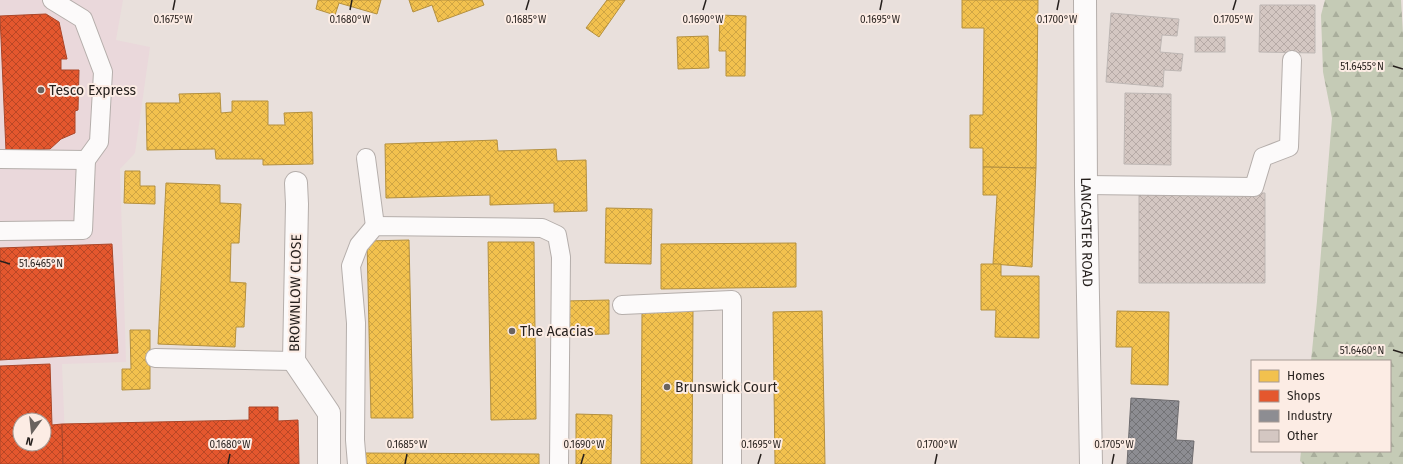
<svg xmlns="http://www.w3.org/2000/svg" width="1403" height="464" viewBox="0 0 1403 464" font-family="'Fira Sans',sans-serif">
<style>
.commercial{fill:#ead8db;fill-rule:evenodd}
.forest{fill:url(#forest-firs)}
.homes{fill:url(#homes-cross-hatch);stroke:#b4903f}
.shops{fill:url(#shops-cross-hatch);stroke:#ab4629;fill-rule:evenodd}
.industry{fill:url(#industry-cross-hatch);stroke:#6e6c6f}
.building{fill:url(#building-cross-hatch);stroke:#beb7b4}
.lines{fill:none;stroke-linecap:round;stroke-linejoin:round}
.service-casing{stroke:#b5aeab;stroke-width:20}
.minor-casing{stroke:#b5aeab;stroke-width:24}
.service{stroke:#fcfafa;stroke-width:18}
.minor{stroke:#fcfafa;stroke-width:22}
.ticks{fill:none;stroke:#251f1c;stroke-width:1.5}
.poi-dot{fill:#6a635f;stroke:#fcece4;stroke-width:1.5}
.labels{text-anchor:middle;stroke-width:4;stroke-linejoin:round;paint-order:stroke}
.poi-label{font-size:14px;fill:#251f1c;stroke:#fcece4;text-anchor:start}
.street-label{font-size:14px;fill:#251f1c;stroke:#fcece4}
.ticks-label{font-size:10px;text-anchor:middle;fill:#251f1c;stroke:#fcece4;stroke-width:4;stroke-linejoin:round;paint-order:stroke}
</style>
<defs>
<pattern id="forest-firs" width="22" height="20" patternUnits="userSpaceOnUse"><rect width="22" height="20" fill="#c5cbb6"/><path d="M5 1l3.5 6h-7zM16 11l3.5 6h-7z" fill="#a9ae9c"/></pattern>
<pattern id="homes-cross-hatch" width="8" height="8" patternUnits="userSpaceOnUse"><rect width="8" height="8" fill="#f2c14e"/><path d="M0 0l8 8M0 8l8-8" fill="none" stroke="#cfa544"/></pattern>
<pattern id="shops-cross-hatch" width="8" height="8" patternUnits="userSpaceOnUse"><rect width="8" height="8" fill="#e4572e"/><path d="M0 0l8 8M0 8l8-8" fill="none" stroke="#b94726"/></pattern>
<pattern id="industry-cross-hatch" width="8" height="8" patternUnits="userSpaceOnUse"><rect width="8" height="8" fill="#8d8d92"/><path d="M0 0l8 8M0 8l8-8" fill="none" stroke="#737376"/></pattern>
<pattern id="building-cross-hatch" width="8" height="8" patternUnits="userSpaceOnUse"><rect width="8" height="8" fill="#d4c7c2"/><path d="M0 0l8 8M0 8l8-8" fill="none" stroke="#b6aaa6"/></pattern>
</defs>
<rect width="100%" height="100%" fill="#e9e0dc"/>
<path class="commercial" d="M0 0H123L116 40 150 47 135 153 120 169 126 362 62 364 66 464H0ZM20 420H44V444H20Z"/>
<path class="forest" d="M1325 0H1401L1403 34V464H1303L1300 461 1301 451H1390V361H1311L1317 301 1332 118 1323 72 1321 15Z"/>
<g class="homes">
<path d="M318 0H381L377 14 339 3 335 15 316 9Z"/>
<path d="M409 0H482L484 5 438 22 432 5 413 12Z"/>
<path d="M607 0H625L599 37 586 28Z"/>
<path d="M962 0H1038L1036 168 983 167V148H970V115H983L984 28H962Z"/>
<path d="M720 15 746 16 745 76H726V51H719Z"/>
<path d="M708 36 709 68 678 69 677 37Z"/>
<path d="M220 93 221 113 232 112V101H268V125H285L284 113 312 112 313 164 263 165V159H216L215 149 147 150 146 103H180L179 94Z"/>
<path d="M497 140 498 151 556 149 557 161 586 160 587 211 554 212V203L490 205V195L386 198 385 144Z"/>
<path d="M983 167 1036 168 1032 267 993 264 997 195H983Z"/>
<path d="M125 171H140V186H155V204L124 203Z"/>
<path d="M166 183 220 185V203L241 204 239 243H231L230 282 246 283 244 327H236L235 347 158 344Z"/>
<path d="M606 208 652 209 651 264 605 263Z"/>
<path d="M409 240 413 418H371L367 241Z"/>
<path d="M488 242H534L536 419 491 420Z"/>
<path d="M796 243V287L661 289V244Z"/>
<path d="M981 264H1001V276H1039V338L995 337 996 310H981Z"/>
<path d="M609 300V334L565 335V301Z"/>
<path d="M642 311H693L692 464H641Z"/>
<path d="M822 311 825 464H775L773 312Z"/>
<path d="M1117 311 1169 312 1168 385 1131 384 1132 347H1116Z"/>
<path d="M130 330H150V389L122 390V369H131Z"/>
<path d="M576 414 612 415 611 464H576Z"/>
<path d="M364 453 539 454V464H364Z"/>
</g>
<g class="shops">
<path d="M46 14 59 22 67 59H61V70H79L78 110 75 111V133L61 139 50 149 6 151 0 16Z"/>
<path d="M112 244 118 353 0 360V248Z"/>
<path d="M50 364 52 425 62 424 63 464H0V366ZM20 420H44V444H20Z"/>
<path d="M249 407H278V421L298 420 299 464H63L62 424 249 420Z"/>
</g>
<path class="industry" d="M1131 398 1179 401 1176 440 1194 441 1192 464H1127Z"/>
<g class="building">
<path d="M1260 5H1315V53L1259 52Z"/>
<path d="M1111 13 1179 19 1177 36 1162 35 1160 52 1183 54 1181 71 1164 70 1163 87 1106 82Z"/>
<rect x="1195" y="37" width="30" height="15"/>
<path d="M1125 93 1171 94V165L1124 164Z"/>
<path d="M1139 192 1265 193V283H1139Z"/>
</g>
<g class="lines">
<defs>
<g id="service">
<path d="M366 158 375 226"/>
<path d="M0 159 86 160 99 142 103 72 83 19 52 0"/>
<path d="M1086 185 1254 187 1263 157 1289 147 1292 60"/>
<path d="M0 231 83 230 86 160"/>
<path d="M622 305 732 300V464"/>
<path d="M155 358 294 361"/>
<path d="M357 464 355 440 356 323 351 266 359 245 375 226 542 228 557 235 561 257 559 464"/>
</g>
<g id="minor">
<path id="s1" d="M1085 0 1086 185 1091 464"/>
<path d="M296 183 297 204 294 361 329 413V464"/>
</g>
</defs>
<use href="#service" class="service-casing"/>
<use href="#minor" class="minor-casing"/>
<use href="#service" class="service"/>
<use href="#minor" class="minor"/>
</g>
<path class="ticks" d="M173 10 175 0M350 10 352 0M526 10 529 0M703 10 706 0M880 10 882 0M1057 10 1059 0M1233 10 1236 0M1393 66 1403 69M0 261 10 264M1393 350 1403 353M228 464 230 454M405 464 407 454M581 464 584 454M758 464 761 454M935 464 937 454M1112 464 1114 454"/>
<g class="poi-dot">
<circle cx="41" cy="90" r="4"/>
<circle cx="512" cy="331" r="4"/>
<circle cx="667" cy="387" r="4"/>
</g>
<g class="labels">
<g class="poi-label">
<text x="49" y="95">Tesco Express</text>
<text x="520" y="336">The Acacias</text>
<text x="675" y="392">Brunswick Court</text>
</g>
<g class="street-label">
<text dy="5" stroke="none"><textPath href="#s1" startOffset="232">LANCASTER ROAD</textPath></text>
<text transform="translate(295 293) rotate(-89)" y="5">BROWNLOW CLOSE</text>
</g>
</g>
<g class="ticks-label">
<text x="173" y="23">0.1675°W</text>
<text x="350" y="23">0.1680°W</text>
<text x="526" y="23">0.1685°W</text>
<text x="703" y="23">0.1690°W</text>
<text x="880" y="23">0.1695°W</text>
<text x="1057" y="23">0.1700°W</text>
<text x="1233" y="23">0.1705°W</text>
<text x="1362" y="70">51.6455°N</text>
<text x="41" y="267">51.6465°N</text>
<text x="1362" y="354">51.6460°N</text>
<text x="230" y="448">0.1680°W</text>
<text x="407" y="448">0.1685°W</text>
<text x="584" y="448">0.1690°W</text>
<text x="761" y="448">0.1695°W</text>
<text x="937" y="448">0.1700°W</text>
<text x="1114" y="448">0.1705°W</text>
</g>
<rect x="1251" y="360" width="140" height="92" fill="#fcece4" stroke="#a69a94"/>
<rect x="1259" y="370" width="20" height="12" fill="#f2c14e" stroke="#a69a94"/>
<text x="1287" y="380" font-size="12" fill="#251f1c">Homes</text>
<rect x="1259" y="390" width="20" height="12" fill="#e4572e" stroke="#a69a94"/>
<text x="1287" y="400" font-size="12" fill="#251f1c">Shops</text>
<rect x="1259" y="410" width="20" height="12" fill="#8d8d92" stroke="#a69a94"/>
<text x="1287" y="420" font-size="12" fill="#251f1c">Industry</text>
<rect x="1259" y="430" width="20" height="12" fill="#d4c7c2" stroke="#a69a94"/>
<text x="1287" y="440" font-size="12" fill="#251f1c">Other</text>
<g transform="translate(32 432) rotate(195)"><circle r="19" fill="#fcece4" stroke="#a69a94"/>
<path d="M0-3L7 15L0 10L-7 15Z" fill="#6a635f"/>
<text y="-6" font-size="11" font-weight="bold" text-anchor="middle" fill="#251f1c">N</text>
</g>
</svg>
